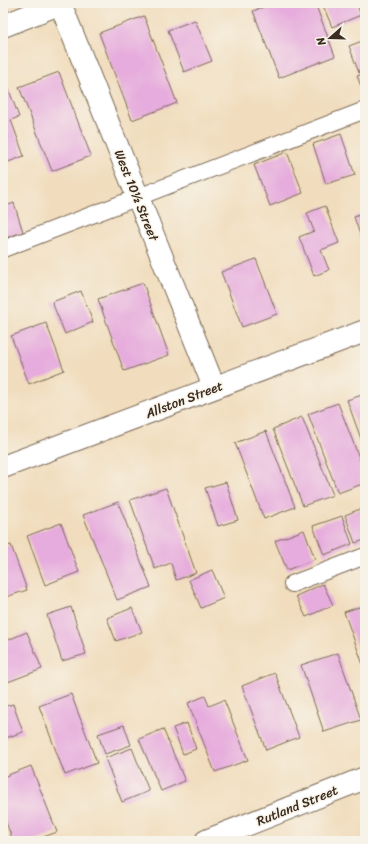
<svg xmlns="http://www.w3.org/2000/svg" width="368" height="844" viewBox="0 0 368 844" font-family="Sriracha,sans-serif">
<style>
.building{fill:#e6acdd}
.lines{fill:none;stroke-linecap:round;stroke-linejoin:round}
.lane-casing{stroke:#7b6956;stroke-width:18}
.street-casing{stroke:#7b6956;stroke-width:24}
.secondary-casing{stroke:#7b6956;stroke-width:24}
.lane{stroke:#fff;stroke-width:16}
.street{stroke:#fff;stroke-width:22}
.secondary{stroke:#fff;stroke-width:22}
.labels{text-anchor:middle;stroke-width:3;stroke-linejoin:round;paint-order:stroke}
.street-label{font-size:13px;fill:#3b2a1e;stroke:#f7f3e8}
</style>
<rect width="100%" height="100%" fill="#f7f3e8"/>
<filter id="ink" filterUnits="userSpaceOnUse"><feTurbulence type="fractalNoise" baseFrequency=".025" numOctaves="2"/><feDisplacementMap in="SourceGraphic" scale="8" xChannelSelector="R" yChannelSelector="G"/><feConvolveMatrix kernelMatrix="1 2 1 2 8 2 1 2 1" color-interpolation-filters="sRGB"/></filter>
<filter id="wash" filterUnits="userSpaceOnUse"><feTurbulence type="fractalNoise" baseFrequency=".012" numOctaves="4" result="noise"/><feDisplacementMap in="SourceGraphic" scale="16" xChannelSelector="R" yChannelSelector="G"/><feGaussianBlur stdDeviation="0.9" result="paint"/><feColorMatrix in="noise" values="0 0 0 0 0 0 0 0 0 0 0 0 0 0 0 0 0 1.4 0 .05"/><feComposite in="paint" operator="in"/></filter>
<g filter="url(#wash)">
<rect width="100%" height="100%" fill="#f1ddbd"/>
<g id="blocks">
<g class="building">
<path d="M274 3H315L335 56 279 78 253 11Z"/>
<path d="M322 3H356L361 15 332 27Z"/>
<path d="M360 3H365V16Z"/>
<path d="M144 16 177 103 132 120 99 33Z"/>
<path d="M195 20 212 61 184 72 168 30Z"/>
<path d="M365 40V70L359 73 349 46Z"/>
<path d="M59 72 91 156 52 171 19 87Z"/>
<path d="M365 73V96L357 76Z"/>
<path d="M9 90 19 117 11 120 24 156 3 164V93Z"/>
<path d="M341 134 355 175 326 184 313 144Z"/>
<path d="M287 152 303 193 270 206 254 165Z"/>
<path d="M14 203 23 232 3 239V207Z"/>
<path d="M325 206 339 243 321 250 329 270 314 276 299 237 314 231 307 213Z"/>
<path d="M365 213V249L354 217Z"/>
<path d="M256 259 277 314 242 327 221 272Z"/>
<path d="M143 283 169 355 124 371 98 299Z"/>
<path d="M81 291 93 322 65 334 52 302Z"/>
<path d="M46 323 64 370 29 384 11 336Z"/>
<path d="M365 394V450L347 400Z"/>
<path d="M338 403 365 473V483L338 493 308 414Z"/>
<path d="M302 417 333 495 303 506 273 429Z"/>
<path d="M266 431 295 507 264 519 235 443Z"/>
<path d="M226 482 238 520 218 526 205 488Z"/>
<path d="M166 488 196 573 176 580 171 563 155 569 130 500Z"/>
<path d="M118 502 151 587 117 600 83 515Z"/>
<path d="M365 507V540L355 543 345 515Z"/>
<path d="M342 516 352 544 324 555 313 526Z"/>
<path d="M61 523 79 572 45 585 27 536Z"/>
<path d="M304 530 315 559 287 570 275 541Z"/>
<path d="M11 545 27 590 3 598V547Z"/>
<path d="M212 570 224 598 201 608 189 580Z"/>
<path d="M323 584 333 605 306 617 296 596Z"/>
<path d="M365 605V670L344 612Z"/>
<path d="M71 607 86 654 62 661 47 615Z"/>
<path d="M132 608 142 632 116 641 107 618Z"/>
<path d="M27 632 42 669 5 683 3 677V642Z"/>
<path d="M338 653 361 720 324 732 301 665Z"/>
<path d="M275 673 299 737 266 750 242 686Z"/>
<path d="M71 694 97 763 65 775 39 706Z"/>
<path d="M205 696 209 706 224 700 248 760 215 772 188 703Z"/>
<path d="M13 704 23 732 3 739V707Z"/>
<path d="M187 723 196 749 183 754 173 728Z"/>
<path d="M124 725 131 745 105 754 98 734Z"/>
<path d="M163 729 185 781 161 791 139 739Z"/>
<path d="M132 748 149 791 122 802 105 758Z"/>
<path d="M31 766 57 832 33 841H13L3 814V777Z"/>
</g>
</g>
</g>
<g filter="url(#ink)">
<use href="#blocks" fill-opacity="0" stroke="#7b6956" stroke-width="1"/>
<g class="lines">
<defs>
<g id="lane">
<path d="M3 249 365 110"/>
<path d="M292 584 365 556"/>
</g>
<g id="street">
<path d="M60 3 214 387"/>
<path d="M3 467 365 331"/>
<path d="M206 841 365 778"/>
</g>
<path id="secondary" d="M3 26 61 3"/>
</defs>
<use href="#lane" class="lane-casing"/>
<use href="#street" class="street-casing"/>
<use href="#secondary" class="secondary-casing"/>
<use href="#lane" class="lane"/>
<use href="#street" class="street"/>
<use href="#secondary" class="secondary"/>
</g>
</g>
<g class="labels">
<g class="street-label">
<text transform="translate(137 195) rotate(68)" y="5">West 10½ Street</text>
<text transform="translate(184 399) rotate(-21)" y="5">Allston Street</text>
<text transform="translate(297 805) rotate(-22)" y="5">Rutland Street</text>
</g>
</g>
<rect width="368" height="844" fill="none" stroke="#f7f3e8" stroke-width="16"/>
<g transform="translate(330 38) rotate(250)" stroke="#f7f3e8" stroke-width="3" paint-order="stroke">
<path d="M0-3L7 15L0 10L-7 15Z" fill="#3b2a1e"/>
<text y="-6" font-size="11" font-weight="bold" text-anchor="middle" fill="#3b2a1e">N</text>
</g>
</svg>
